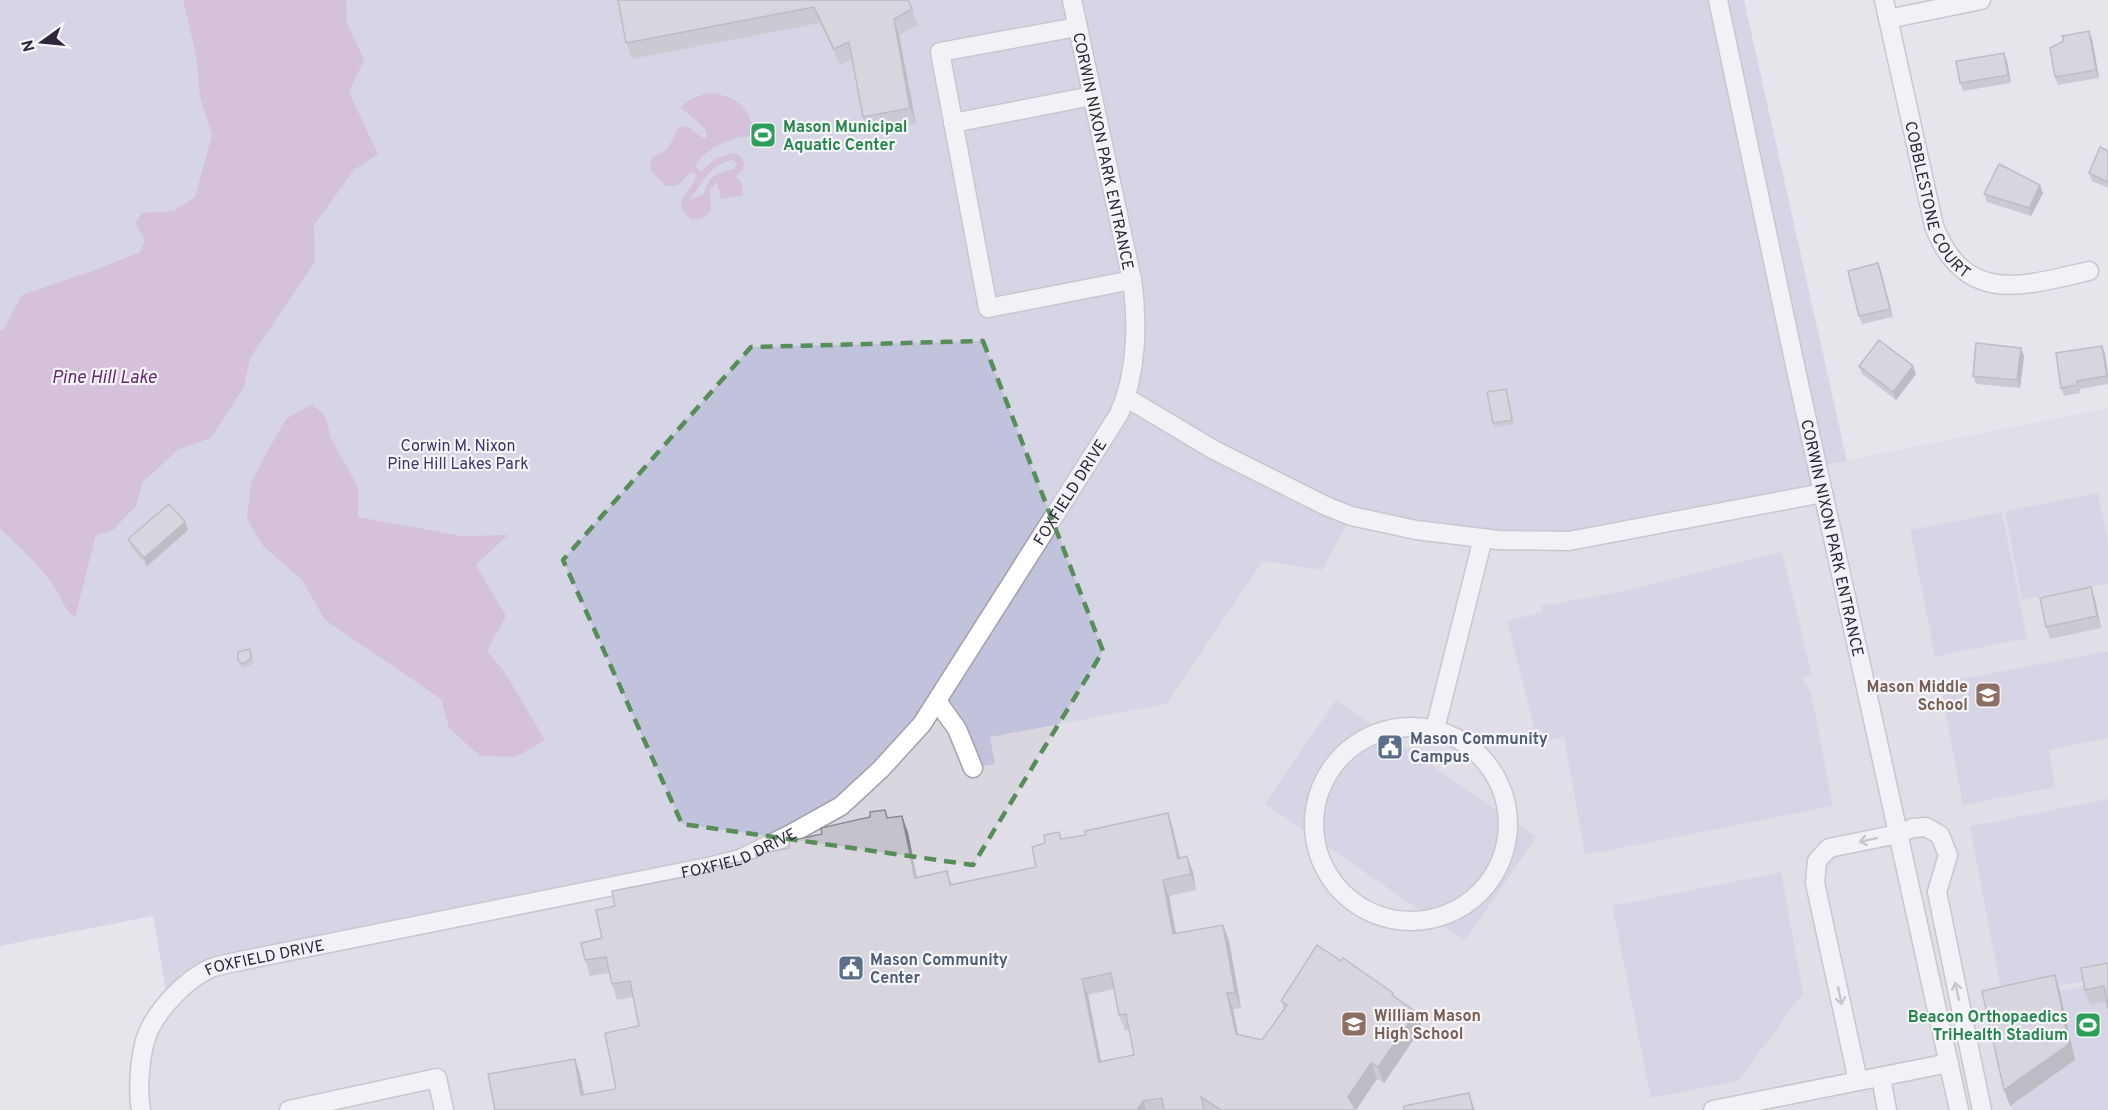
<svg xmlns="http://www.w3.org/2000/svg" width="2108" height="1110" viewBox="0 0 2108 1110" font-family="Overpass,sans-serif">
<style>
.built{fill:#d9d6e0}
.green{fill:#c1c2db}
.water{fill:#c194ca;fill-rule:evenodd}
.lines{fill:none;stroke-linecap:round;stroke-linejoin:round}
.minor-casing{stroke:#a5a0ad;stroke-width:21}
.minor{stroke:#fff;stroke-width:18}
.wall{fill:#a9a7b0;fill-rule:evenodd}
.shaded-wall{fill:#8a8890}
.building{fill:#c5c2cd;stroke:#8a8890;stroke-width:1.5;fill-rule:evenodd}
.oneway{stroke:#a19da7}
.marked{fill:none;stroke:#578d58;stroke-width:4.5;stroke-dasharray:12 8;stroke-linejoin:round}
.labels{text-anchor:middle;stroke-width:4.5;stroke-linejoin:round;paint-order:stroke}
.leisure-label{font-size:16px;font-weight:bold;fill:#27864d;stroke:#f6f5f9;text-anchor:start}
.street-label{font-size:16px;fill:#2f263c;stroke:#f6f5f9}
.park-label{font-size:16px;fill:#39356e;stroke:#f6f5f9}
.education-label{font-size:16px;font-weight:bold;fill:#785e54;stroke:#f6f5f9;text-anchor:end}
.service-label{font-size:16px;font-weight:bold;fill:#4e5e75;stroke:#f6f5f9;text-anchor:start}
.water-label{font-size:18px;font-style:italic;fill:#652771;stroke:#f6f5f9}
</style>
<rect width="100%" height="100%" fill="#e7e5ec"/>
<path class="built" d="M2108 408V1110H141V1063L168 1002 1119 414 1817 466Z"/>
<g class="green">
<path d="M0 0H1744L1847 461 1817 466 1823 493 1569 541 1351 516 1322 570 1263 561 1166 704 990 737 995 764 973 768 937 702 841 806 740 859 209 969 168 1002 153 916 0 946Z"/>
<path d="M2098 493 2108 543V584L2022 600 2005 511Z"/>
<path d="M2002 512 2027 638 1935 657 1910 530Z"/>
<path d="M1782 552 1812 675 1801 678 1811 692 1833 806 1585 855 1564 737 1538 743 1507 621 1542 612 1541 606 1624 591Z"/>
<path d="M2108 651V738L2049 750 2055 787 1963 805 1940 683Z"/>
<path d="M1336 700 1536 837 1465 941 1265 804Z"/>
<path d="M2108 799V977L2002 996 1970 826Z"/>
<path d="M1781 872 1803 993 1738 1081 1651 1098 1612 906Z"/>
<path d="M2108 980V1110H2011L2010 1106 2075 1060 2060 991Z"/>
</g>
<g class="water">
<path d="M183 0H346L347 23 364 60 349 92 378 154 354 170 314 225 315 262 250 358 244 387 211 438 179 449 142 483 136 506 113 530 96 535 75 618C65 610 63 602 57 591 42 568 21 547 0 529V331L3 330 22 295 95 270 140 252 145 240 135 223 142 213 174 211 195 197 212 135 200 97 196 55Z"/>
<path d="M712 93C739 97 751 109 754 136 730 137 709 146 695 166L701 171 716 158 734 153 740 156 744 163 743 171 736 176 741 181 743 195 721 199 717 182 710 190 711 209 706 217 692 220C668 201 691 195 696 176L694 173H690L677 186H666C658 178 647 171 651 159 656 154 663 154 668 148 673 141 674 132 680 126L689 127 704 139 707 137 705 129 680 107C690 98 699 95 712 93ZM733 160 737 164 734 169C717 172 708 176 704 194L690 199C704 182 709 164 733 160Z"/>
<path d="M312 404 325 416 331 438 358 487V517L462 536 508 535 476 565 506 616 487 651 504 671 545 740 516 757 480 756 449 728 441 699 325 620 302 580 263 546 247 519 251 483 267 452 286 419Z"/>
</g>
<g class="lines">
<defs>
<g id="minor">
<path id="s1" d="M1718 0 1796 370 1959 1110"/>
<path id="s2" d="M1884 0 1934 226C1965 306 2023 286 2089 271"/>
<path d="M1888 19 1981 0"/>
<path d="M1077 27 940 52 988 308 1132 280"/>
<path d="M953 123 1092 96"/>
<path d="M1127 398 1214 450 1326 506 1351 516 1416 530 1498 540 1569 541 1823 493"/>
<path d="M937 701 957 729 973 768"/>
<circle cx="1411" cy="824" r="97"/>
<path d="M1435 729 1483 538"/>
<path d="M1881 1077 1887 1110"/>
<path d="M1858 1081 1815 883 1817 861 1829 848 1898 834 1913 828 1926 827 1940 835 1948 855 1937 892 1982 1110"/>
<path id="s3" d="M141 1110C137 1089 140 1047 150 1028 162 1005 186 980 209 969 220 964 233 963 245 960L708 867 740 859 789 835 841 806 881 769 922 724 1119 414C1137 374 1138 323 1132 280L1072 0"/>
<path d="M289 1110 437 1078 444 1110"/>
<path d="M1713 1110 1949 1063"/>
</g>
</defs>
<use href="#minor" class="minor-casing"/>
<use href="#minor" class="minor"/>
</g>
<g class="wall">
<path d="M618 0 912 9 918 25 899 35 916 124 869 133 863 117 852 59 840 65 820 23 632 59 626 43Z"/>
<path d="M2062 36 2092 39 2099 78 2058 85 2055 77 2064 41Z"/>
<path d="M2007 61 2011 83 1963 91 1960 83Z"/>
<path d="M2108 151V188L2092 181 2089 173Z"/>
<path d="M2043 193 2031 216 1987 202 1984 194Z"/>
<path d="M1878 263 1893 317 1862 324 1859 316Z"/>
<path d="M2102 346 2105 354 2108 373V384L2080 389V393L2064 396 2061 388Z"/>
<path d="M2024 356 2020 388 1976 384 1973 376Z"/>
<path d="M1859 366 1916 374 1896 400 1862 374Z"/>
<path d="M1506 389 1514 424 1495 427 1493 423Z"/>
<path d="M185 522 188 530 147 566 131 547 128 539Z"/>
<path d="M2091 587 2095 599 2101 628 2050 639 2046 627Z"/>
<path d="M252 654 253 664 243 668 240 664 238 660Z"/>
<path d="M885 810 888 818 908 832 917 878 947 871 952 884 1036 867 1062 839 1086 835 1168 813 1173 829 1180 858 1193 872 1196 890 1169 896 1176 933 1223 925 1229 941 1241 1008 1233 1009 1238 1035 1262 1040 1284 1009 1281 1001 1395 998 1422 1027 1384 1083 1377 1079 1356 1110H495L575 1059 580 1074 584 1095 616 1089 639 1026 633 997 617 1000 612 984 609 973 590 976 585 960 602 938 615 906 709 872 757 858 789 848 822 834 870 817ZM1114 989 1119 1015 1125 1031 1129 1030 1134 1055 1101 1061 1088 995Z"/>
<path d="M2108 963 2107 1002 2090 1005 2085 990Z"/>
</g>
<g class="shaded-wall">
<path d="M894 19 899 35 916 124 910 108Z"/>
<path d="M2089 31 2092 39 2099 78 2096 70Z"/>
<path d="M2004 53 2007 61 2011 83 2008 75Z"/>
<path d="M2040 185 2043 193 2031 216 2029 208Z"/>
<path d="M1878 263 1881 271 1893 317 1890 309Z"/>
<path d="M2102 346 2105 354 2108 380 2107 376Z"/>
<path d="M2021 348 2024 356 2020 388 2017 380Z"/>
<path d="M1913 366 1916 374 1896 400 1893 392Z"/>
<path d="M185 522 188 530 147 566 144 558Z"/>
<path d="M2091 587 2095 599 2101 628 2097 616Z"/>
<path d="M1168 813 1173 829 1184 874 1178 859Z"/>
<path d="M902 816 908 832 920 894 915 878Z"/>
<path d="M1187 856 1193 872 1196 890 1191 874Z"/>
<path d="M1163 880 1169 896 1179 950 1173 934Z"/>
<path d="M1223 925 1229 941 1241 1008 1235 992Z"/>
<path d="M2055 975 2060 991 2075 1060 2010 1106 2004 1090Z"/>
<path d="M1082 979 1088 995 1104 1078 1099 1062Z"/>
<path d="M1227 993 1233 1009 1241 1050 1236 1034Z"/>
<path d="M1416 1012 1422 1027 1384 1083 1378 1067Z"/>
<path d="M575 1059 580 1074 587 1110 581 1095Z"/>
<path d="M1371 1063 1377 1079 1356 1110 1348 1097Z"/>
<path d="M1469 1093 1475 1110H1473Z"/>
<path d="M1143 1101 1146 1110H1137Z"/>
</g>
<g class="building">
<path d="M618 0H908L912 9 894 19 910 108 863 117 849 42 834 49 814 7 626 43Z"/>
<path d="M2089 31 2096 70 2055 77 2050 48 2064 41 2062 36Z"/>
<path d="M2004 53 2008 75 1960 83 1956 61Z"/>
<path d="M2100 147 2108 151V182L2089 173Z"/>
<path d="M1999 164 2040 185 2029 208 1984 194Z"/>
<path d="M1878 263 1890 309 1859 316 1848 271Z"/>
<path d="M1879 340 1913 366 1893 392 1859 366Z"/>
<path d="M1976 343 2021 348 2017 380 1973 376Z"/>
<path d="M2102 346 2107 376 2077 381V385L2061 388 2056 353Z"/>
<path d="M1506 389 1512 420 1493 423 1487 392Z"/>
<path d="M169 504 185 522 144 558 128 539Z"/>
<path d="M2091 587 2097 616 2046 627 2040 598Z"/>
<path d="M250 649 251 659 242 664 238 660V652Z"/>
<path d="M885 810 887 818 902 816 915 878 947 871 950 885 1036 867 1032 847 1045 843 1044 835 1059 832 1061 839 1086 835 1085 831 1168 813 1178 859 1187 856 1191 874 1163 880 1173 934 1223 925 1235 992 1227 993 1236 1034 1262 1040 1287 1005 1281 1001 1317 945 1341 961 1343 958 1393 993 1392 995 1416 1012 1378 1067 1371 1063 1348 1097 1356 1110H1221L1201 1097 1204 1110H1164L1162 1098 1143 1101 1137 1110H495L488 1074 575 1059 581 1095 616 1089 605 1033 639 1026 630 981 612 984 606 957 585 960 581 943 602 938 596 910 615 906 612 891 709 872V868L757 858 756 854 789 848V841L822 834 821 828 870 817V812ZM1111 973 1119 1015 1126 1014 1134 1055 1099 1062 1082 979Z"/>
<path d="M2108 963V1009L2104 986 2085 990 2081 968Z"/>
<path d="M2055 975 2069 1044 2004 1090 1982 991Z"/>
<path d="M1469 1093 1473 1110H1404V1106Z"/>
</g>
<defs><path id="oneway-shaft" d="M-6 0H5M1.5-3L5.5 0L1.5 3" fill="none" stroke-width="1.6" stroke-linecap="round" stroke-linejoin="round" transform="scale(1.5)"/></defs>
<g class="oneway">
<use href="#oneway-shaft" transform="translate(1868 840) rotate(168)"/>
<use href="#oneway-shaft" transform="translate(1957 991) rotate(-102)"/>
<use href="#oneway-shaft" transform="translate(1840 996) rotate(78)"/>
</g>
<path d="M0 0H2108V1110H0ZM983 341 1103 651 973 865 682 824 563 560 751 347Z" fill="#e7e5ec" fill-opacity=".55" fill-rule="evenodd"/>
<path class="marked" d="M983 341 1103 651 973 865 682 824 563 560 751 347Z"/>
<defs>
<symbol id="stadium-square" viewBox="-11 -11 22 22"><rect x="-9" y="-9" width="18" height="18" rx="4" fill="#2e9e5b" stroke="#f6f5f9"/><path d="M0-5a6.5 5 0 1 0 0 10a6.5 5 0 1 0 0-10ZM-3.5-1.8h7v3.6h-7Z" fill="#fff"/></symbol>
<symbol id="school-square" viewBox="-11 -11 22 22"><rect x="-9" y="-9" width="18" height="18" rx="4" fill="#8d6e63" stroke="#f6f5f9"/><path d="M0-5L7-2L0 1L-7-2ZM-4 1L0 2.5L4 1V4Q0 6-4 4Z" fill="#fff"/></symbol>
<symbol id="civic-square" viewBox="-11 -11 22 22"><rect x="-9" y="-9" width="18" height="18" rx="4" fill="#5c6f8a" stroke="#f6f5f9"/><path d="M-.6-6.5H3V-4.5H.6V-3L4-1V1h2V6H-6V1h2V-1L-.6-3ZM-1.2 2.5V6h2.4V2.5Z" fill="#fff"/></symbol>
</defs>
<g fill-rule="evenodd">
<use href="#stadium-square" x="748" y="120" width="30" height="30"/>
<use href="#school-square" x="1973" y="680" width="30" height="30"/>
<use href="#civic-square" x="1375" y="732" width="30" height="30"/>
<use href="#civic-square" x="836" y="953" width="30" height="30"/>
<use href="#school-square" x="1339" y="1009" width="30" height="30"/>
<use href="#stadium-square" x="2073" y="1010" width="30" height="30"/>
</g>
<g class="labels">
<g class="leisure-label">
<text x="783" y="132">Mason Municipal<tspan x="783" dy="18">Aquatic Center</tspan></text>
<text x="2068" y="1022" text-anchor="end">Beacon Orthopaedics<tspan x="2068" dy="18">TriHealth Stadium</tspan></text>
</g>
<g class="street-label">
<text transform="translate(1104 151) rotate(78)" y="6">CORWIN NIXON PARK ENTRANCE</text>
<text dy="6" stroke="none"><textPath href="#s2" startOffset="208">COBBLESTONE COURT</textPath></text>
<text dy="6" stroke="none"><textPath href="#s3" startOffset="1215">FOXFIELD DRIVE</textPath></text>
<text dy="6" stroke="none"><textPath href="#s1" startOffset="550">CORWIN NIXON PARK ENTRANCE</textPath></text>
<text dy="6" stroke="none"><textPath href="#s3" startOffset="711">FOXFIELD DRIVE</textPath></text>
<text dy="6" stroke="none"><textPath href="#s3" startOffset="225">FOXFIELD DRIVE</textPath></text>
</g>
<g class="park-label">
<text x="458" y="451">Corwin M. Nixon<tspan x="458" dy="18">Pine Hill Lakes Park</tspan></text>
</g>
<g class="education-label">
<text x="1968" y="692">Mason Middle<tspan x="1968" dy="18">School</tspan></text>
<text x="1374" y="1021" text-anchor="start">William Mason<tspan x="1374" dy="18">High School</tspan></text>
</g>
<g class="service-label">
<text x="1410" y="744">Mason Community<tspan x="1410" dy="18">Campus</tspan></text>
<text x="870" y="965">Mason Community<tspan x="870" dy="18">Center</tspan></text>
</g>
<g class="water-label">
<text x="104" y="383">Pine Hill Lake</text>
</g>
</g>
<g transform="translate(42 42) rotate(255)" stroke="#f6f5f9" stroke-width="4.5" paint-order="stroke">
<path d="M0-4.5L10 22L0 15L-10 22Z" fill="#2f263c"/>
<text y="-9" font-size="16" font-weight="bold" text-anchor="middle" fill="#2f263c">N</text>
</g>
</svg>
